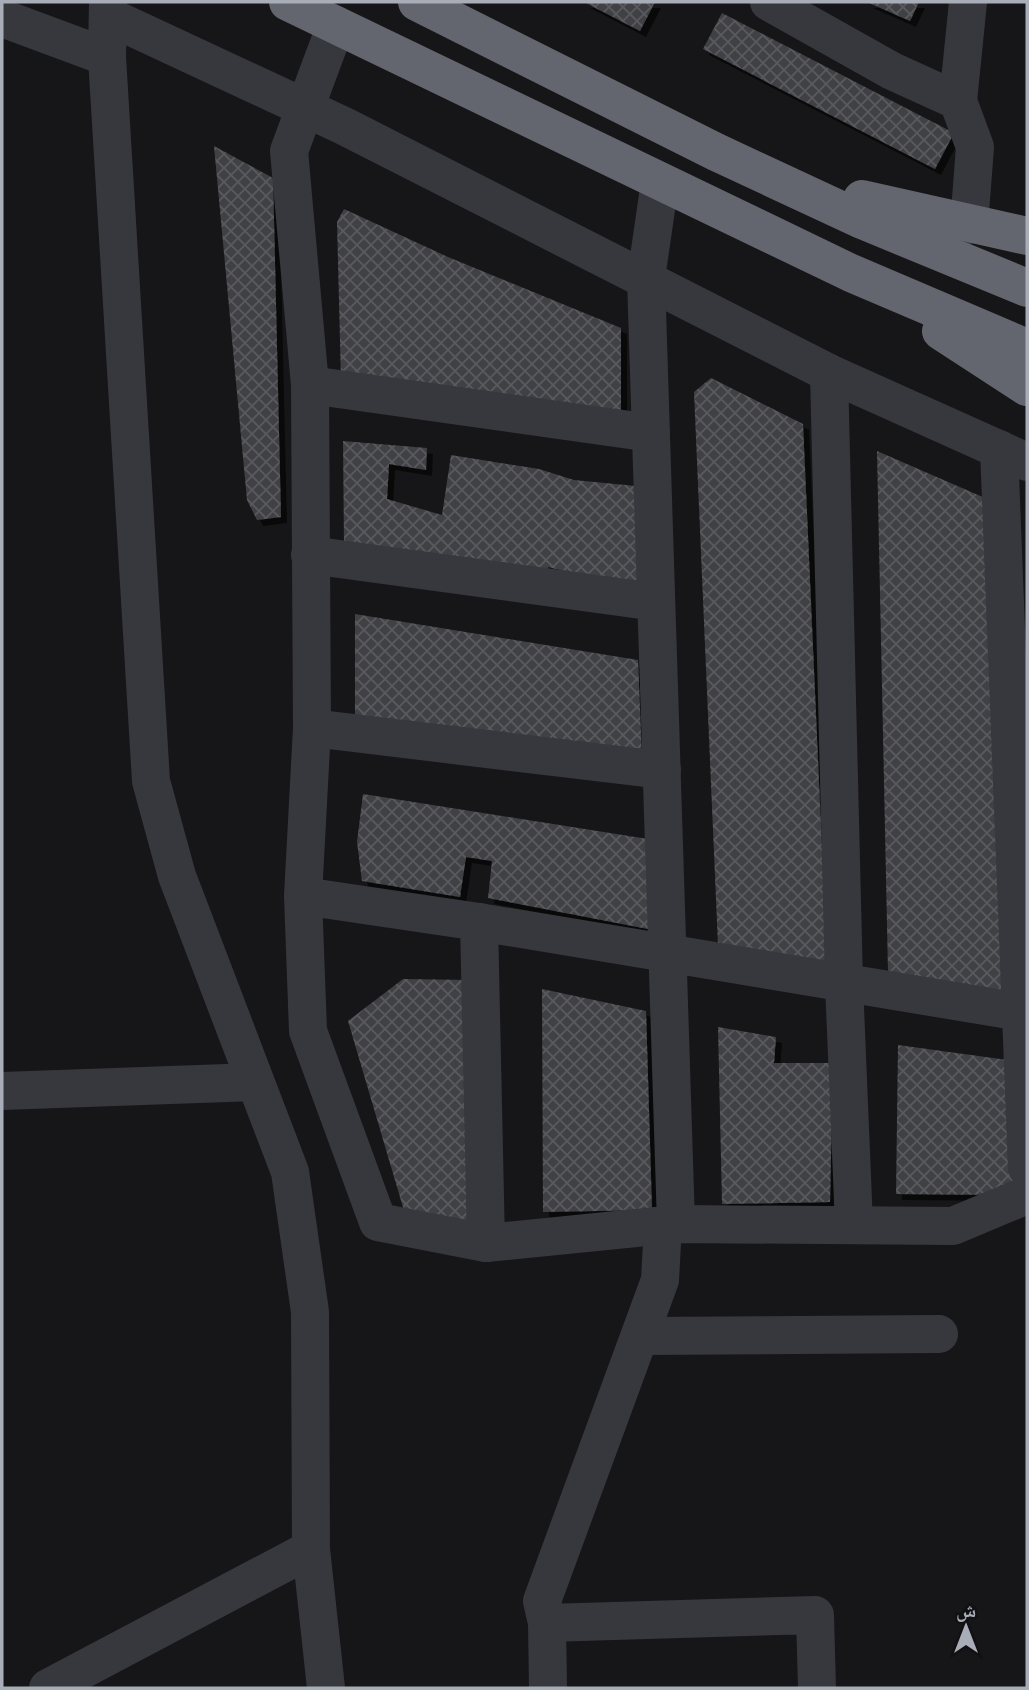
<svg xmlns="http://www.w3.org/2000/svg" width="1029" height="1690" viewBox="0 0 1029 1690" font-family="'Space Grotesk','Noto Naskh Arabic',sans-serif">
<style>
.building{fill:url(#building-cross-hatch);filter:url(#shadow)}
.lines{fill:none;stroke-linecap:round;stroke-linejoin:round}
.minor{stroke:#37383d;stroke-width:38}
.highway{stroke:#63666e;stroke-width:38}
</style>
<defs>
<pattern id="building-cross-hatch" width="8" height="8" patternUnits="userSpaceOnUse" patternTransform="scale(1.75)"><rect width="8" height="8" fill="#404145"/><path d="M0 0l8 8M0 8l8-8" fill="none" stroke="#595a5e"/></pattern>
<filter id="shadow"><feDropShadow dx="6" dy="6" stdDeviation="0" flood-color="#0009"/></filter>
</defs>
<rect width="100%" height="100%" fill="#161618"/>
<g class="building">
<path d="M584 2H655L640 31Z"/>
<path d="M867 2H919L910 21Z"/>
<path d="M722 13 954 133 935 169 703 49Z"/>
<path d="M214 146 273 178 281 517 257 520 247 500Z"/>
<path d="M344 209 448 257 621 328V410L341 381 337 222Z"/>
<path d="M711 378 803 424 827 961 718 945 694 392Z"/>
<path d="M343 441 427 448 426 470 389 464 387 499 442 515 451 455 539 469 574 480 636 486 641 589 548 567V578L344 547Z"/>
<path d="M877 451 985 498 1003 994 888 971Z"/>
<path d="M355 614 638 660 642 760 355 720Z"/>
<path d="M363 794 648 839V929L488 898 492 861 466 857 460 897 362 881 357 842Z"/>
<path d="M403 979 471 980 474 1224 405 1214 348 1021Z"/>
<path d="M542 989 646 1011 652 1210 543 1212Z"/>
<path d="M718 1027 776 1037 774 1063H833L830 1202 722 1204Z"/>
<path d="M898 1045 1015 1061V1178L1003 1195 896 1194Z"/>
</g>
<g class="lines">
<g class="minor">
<path d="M108 2 107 57 151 781 177 876 290 1172 310 1312 311 1549 326 1688"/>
<path d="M769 2 892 71 958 101 975 147 969 225"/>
<path d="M108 16 344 126 829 373 1027 462"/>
<path d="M2 18 107 57"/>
<path d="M336 25 289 151 310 385 312 728 303 896 308 1031 378 1222 486 1243 676 1224 953 1226 1027 1195"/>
<path d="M958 101 968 2"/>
<path d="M660 182 646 278 676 1224"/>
<path d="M829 373 844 983 854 1225"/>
<path d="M310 385 651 433"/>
<path d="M999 449 1027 1168"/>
<path d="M310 555 656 602"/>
<path d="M312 728 662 770"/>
<path d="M303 896 479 922 1027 1013"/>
<path d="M479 922 486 1243"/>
<path d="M2 1091 255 1082"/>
<path d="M642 1336 939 1334"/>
<path d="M547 1623 542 1601 660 1280 663 1226"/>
<path d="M48 1688 311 1549"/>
<path d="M548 1688 547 1623 815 1615 817 1688"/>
</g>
<g class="highway">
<path d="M288 2 851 273 1027 348"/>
<path d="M417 2 716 152 862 220 1027 288"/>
<path d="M862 199 1027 236"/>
<path d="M941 331 1027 387"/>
</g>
</g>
<rect width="1029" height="1690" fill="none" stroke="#a8adb8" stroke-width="7"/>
<g transform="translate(966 1627)" stroke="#111113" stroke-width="5" paint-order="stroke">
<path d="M0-5L12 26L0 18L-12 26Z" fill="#a8adb8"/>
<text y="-10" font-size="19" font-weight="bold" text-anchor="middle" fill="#a8adb8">ش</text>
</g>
</svg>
